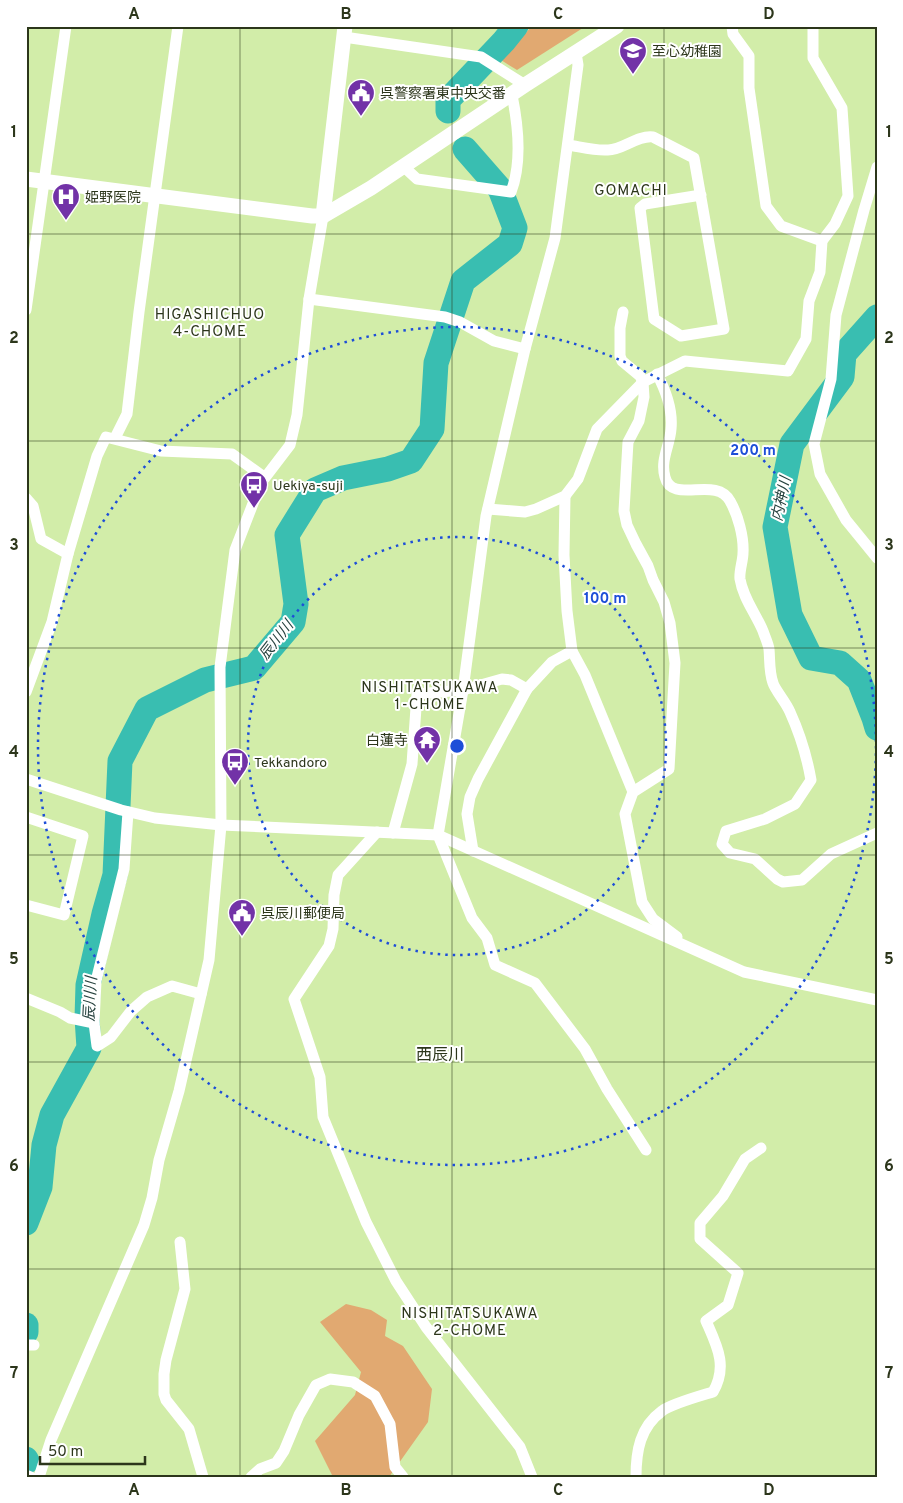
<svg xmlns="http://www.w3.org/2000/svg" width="903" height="1503" viewBox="0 0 903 1503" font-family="Overpass,'Noto Sans JP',sans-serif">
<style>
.green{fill:#e1a971}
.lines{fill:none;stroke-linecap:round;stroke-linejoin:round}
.river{stroke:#39beb1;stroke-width:25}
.minor{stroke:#fff;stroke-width:11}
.tertiary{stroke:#fff;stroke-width:15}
.grid{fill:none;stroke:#2c361b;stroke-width:1;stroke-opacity:0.55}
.ring{fill:none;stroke:#1d4ed8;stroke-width:2.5;stroke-dasharray:2.5 5}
.labels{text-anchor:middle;stroke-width:4;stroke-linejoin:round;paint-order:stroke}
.poi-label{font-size:14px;fill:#2c361b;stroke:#fff;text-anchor:start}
.neighbourhood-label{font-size:15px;letter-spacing:1px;fill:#2c361b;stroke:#fff}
.water-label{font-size:15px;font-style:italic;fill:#27423f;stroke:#fff}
.quarter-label{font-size:16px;fill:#2c361b;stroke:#fff}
.centre{fill:#1d4ed8;stroke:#fff;stroke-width:2.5}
.ring-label{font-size:15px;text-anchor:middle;font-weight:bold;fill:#1d4ed8;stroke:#fff;stroke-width:4;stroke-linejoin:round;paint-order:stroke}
.neatline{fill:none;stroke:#2c361b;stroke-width:2}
.grid-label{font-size:16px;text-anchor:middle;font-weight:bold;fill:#2c361b}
</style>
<rect width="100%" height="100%" fill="#d2eda9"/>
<g class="green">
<path d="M532 26H586L517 70 501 60Z"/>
<path d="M346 1304 371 1310 387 1320 385 1336 403 1346 432 1389 428 1422 389 1477H333L315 1441 355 1395 361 1372 320 1322Z"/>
</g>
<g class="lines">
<g class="river">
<path d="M448 111V100L504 41 516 26"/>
<path d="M877 317 844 354 842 377 792 444 775 527 790 615 811 658 840 663 859 680 874 718 877 728"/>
<path d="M26 1223 40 1187 44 1145 52 1115 89 1048 87 1018 88 985 104 914 115 875 120 761 147 709 205 680 254 668 293 622 296 604 287 535 315 490 343 478 388 469 411 461 432 429 436 363 463 281 510 244 515 228 500 189 465 149"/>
<path d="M26 1325V1332"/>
<path d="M26 1459 27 1461"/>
</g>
<g class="minor">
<path d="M732 26 733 34 749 56V88L766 206 781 226 822 241"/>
<path d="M344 37 481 57 525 85"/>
<path d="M576 53 578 65 555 238 525 349 486 516 463 690 438 835 472 918 487 938 495 965 535 983 585 1049 607 1089 646 1150"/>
<path d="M568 145C581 147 595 151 608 150 623 150 637 135 653 137L694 158 724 329 681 336 654 319 640 208 645 204 701 195"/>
<path d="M403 166 417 179 511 192C522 163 518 124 512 95"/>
<path d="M877 167 864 210 836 315 831 379 814 444 820 474 846 520 877 558"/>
<path d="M309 299 445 317 460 322 494 341 525 349"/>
<path d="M26 310 66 26"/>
<path d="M623 312 620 328V356L622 361 640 376 643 382 644 397 639 421 628 442 624 511 627 525 636 544 648 566 653 580 664 602 670 623 675 663 669 769 633 792 625 814 642 902 653 919 677 937"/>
<path d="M657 374C666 391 673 409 671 429 670 445 660 460 665 477 672 505 716 475 730 501 738 515 744 537 743 553 743 561 739 571 740 579 743 598 756 614 763 631 765 637 768 643 769 649 770 660 769 672 773 683 775 690 786 702 790 712 800 734 807 757 811 780L795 804 765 819 726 831 722 844 730 853 755 859 777 879 783 882 802 880 831 854 877 833"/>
<path d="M115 438 127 414 139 312 178 26"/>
<path d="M565 496 564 555 567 611 572 651 585 675 633 792"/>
<path d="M26 498 33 506 41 539 68 554"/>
<path d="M488 509 525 512 536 509 565 496 578 479 597 429 643 382 685 361 788 371 806 339 809 301 820 272 822 241 835 224 848 196 842 108 813 58V26"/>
<path d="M26 692 52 622 68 554 97 456 106 437 161 451 232 454 264 477"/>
<path d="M26 779 121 810 155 818 221 825 438 835 744 972 877 1000"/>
<path d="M128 812 124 869 96 981 94 1023 97 1046 111 1037 131 1011 147 997 172 986 201 994"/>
<path d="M26 817 83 836 64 915 26 905"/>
<path d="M377 832 338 875 334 895 333 929 329 946 294 999 320 1077 323 1117 366 1222 396 1281 426 1327 520 1447 532 1477"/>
<path d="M393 833 412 764 417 694 463 690 502 679 511 680 527 689 552 662 572 651"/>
<path d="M473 851 467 814 470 797 478 779 527 689"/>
<path d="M26 998 60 1012 70 1018 94 1023"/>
<path d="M180 1242 185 1289 166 1360 164 1374V1394L166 1400 189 1429 203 1477"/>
<path d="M26 1345H34"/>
<path d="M26 1475 31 1477"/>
<path d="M39 1477 51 1440 144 1225 152 1198 159 1160 179 1091 209 960 221 825 220 667 235 550 261 483 290 445 297 415 309 299 323 216"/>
<path d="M251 1477 260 1469 276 1463 284 1451 299 1415 316 1385 330 1379 353 1382 375 1396 390 1424 395 1467 403 1477"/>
<path d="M636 1477C636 1451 640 1427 662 1411 671 1404 700 1396 713 1392 728 1366 717 1346 706 1321L728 1305 738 1273 700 1239V1223L723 1196 745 1159 761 1148"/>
</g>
<g class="tertiary">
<path d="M26 179 312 216H323L371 188 525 85 617 26"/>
<path d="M323 216 345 26"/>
</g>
</g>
<path class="grid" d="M240 26V1477M452 26V1477M664 26V1477M26 234H877M26 441H877M26 648H877M26 855H877M26 1062H877M26 1269H877"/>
<g class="ring">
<circle cx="457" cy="746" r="209"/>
<circle cx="457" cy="746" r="419"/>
</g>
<defs>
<symbol id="school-pin" viewBox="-11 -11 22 30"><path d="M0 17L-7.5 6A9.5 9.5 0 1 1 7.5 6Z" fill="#7232a7" stroke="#fff"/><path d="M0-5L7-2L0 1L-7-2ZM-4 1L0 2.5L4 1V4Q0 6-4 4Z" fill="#fff"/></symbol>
<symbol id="civic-pin" viewBox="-11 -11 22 30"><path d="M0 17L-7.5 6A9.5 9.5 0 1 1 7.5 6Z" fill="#7232a7" stroke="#fff"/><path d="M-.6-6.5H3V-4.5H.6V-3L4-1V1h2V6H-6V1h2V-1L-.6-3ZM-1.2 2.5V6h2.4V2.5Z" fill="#fff"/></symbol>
<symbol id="hospital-pin" viewBox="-11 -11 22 30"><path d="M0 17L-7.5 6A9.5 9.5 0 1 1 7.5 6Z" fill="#7232a7" stroke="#fff"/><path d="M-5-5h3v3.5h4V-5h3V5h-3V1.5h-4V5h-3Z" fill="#fff"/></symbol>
<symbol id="bus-pin" viewBox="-11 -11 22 30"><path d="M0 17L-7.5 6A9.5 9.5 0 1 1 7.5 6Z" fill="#7232a7" stroke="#fff"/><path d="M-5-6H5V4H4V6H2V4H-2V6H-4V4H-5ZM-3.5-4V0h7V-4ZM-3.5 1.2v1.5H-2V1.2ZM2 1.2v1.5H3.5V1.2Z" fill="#fff"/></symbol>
<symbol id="temple-pin" viewBox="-11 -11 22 30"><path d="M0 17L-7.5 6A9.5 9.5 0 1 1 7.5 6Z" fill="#7232a7" stroke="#fff"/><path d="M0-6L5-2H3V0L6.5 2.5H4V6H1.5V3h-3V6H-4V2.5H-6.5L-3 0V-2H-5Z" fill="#fff"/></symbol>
</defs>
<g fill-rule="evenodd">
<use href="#school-pin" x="617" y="35" width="32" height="43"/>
<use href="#civic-pin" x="345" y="77" width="32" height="43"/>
<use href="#hospital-pin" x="50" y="181" width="32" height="43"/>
<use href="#bus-pin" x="238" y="469" width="32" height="43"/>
<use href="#temple-pin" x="411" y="724" width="32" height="43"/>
<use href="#bus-pin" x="219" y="746" width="32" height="43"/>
<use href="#civic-pin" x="226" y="897" width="32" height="43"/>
</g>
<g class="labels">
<g class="poi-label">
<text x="652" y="56">至心幼稚園</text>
<text x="380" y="98">呉警察署東中央交番</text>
<text x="85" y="202">姫野医院</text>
<text x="273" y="490">Uekiya-suji</text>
<text x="408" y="745" text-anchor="end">白蓮寺</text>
<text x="254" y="767">Tekkandoro</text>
<text x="261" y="918">呉辰川郵便局</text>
</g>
<g class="neighbourhood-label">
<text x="631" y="195">GOMACHI</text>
<text x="210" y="319">HIGASHICHUO<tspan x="210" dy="17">4-CHOME</tspan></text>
<text x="430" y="692">NISHITATSUKAWA<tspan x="430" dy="17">1-CHOME</tspan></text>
<text x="470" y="1318">NISHITATSUKAWA<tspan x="470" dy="17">2-CHOME</tspan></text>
</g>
<g class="water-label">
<text transform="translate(781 499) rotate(-78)" y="5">内神川</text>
<text transform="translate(276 640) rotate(-52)" y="5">辰川川</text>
<text transform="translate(90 999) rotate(-87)" y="5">辰川川</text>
</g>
<g class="quarter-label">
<text x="440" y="1060">西辰川</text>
</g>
</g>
<circle cx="457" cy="746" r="8" class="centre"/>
<g class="ring-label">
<text x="753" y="455">200 m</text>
<text x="605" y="603">100 m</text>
</g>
<rect width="903" height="1503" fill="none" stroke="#ffffff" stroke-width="55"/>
<path d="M40 1456v8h105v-8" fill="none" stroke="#2c361b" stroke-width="2.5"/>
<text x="48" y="1456" font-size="15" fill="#2c361b" stroke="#ffffff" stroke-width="4" paint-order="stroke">50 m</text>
<rect x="28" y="28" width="848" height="1448" class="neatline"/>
<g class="grid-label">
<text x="134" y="19">A</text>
<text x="346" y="19">B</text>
<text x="558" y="19">C</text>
<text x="769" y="19">D</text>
<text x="14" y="137">1</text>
<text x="889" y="137">1</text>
<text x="14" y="343">2</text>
<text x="889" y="343">2</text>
<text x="14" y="550">3</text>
<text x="889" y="550">3</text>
<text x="14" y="757">4</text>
<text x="889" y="757">4</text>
<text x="14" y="964">5</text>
<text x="889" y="964">5</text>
<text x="14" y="1171">6</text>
<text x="889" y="1171">6</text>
<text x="14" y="1378">7</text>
<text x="889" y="1378">7</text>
<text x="134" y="1495">A</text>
<text x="346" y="1495">B</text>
<text x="558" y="1495">C</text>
<text x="769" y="1495">D</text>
</g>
</svg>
